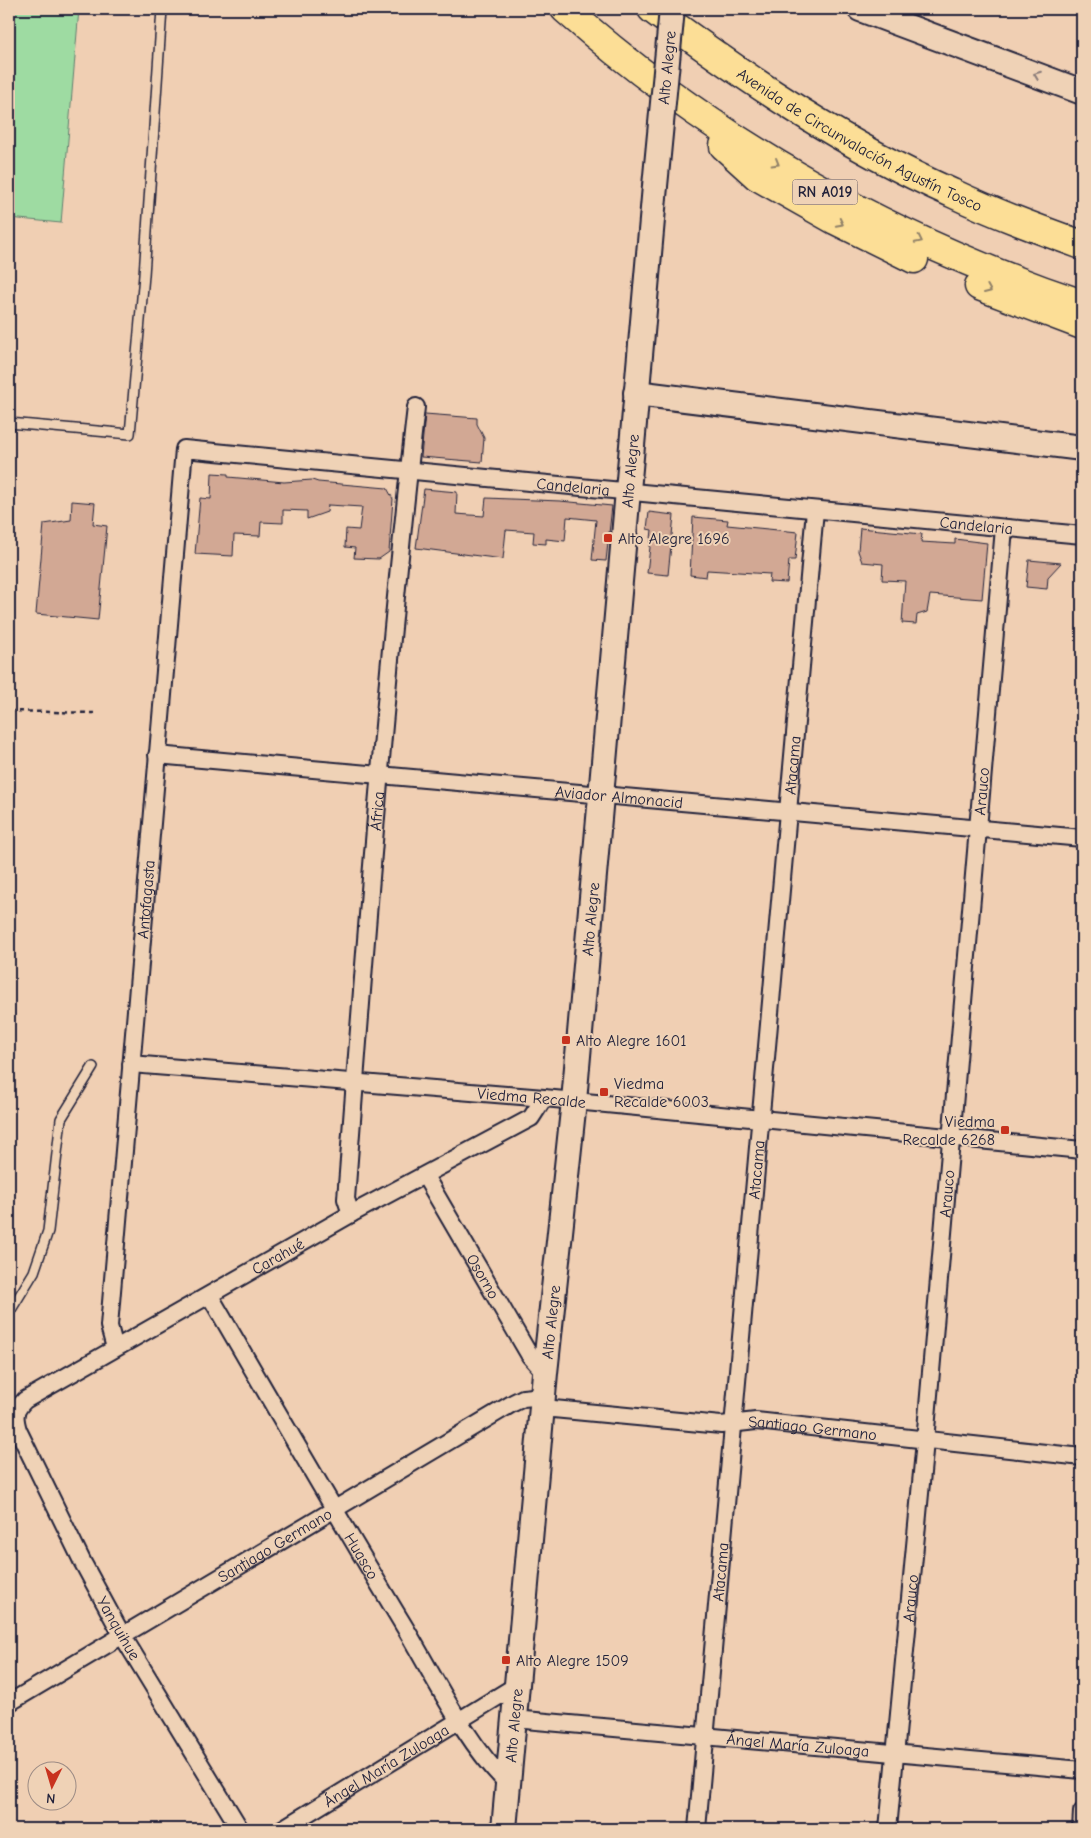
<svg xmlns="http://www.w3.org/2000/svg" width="1091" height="1838" viewBox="0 0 1091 1838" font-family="'Comic Neue',sans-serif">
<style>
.green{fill:#9edba2;stroke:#607e6e}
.building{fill:#d2a894;stroke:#22223b}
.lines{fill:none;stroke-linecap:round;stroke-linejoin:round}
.lane-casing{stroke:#22223b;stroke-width:12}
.street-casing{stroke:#22223b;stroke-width:20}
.secondary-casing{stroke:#22223b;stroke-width:28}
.highway-casing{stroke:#22223b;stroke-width:31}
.path{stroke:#22223b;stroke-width:2.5;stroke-dasharray:5 4;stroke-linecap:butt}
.lane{stroke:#efd2b6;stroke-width:9}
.street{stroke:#efd2b6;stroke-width:16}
.secondary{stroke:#efd2b6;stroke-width:24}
.highway{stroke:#fcde96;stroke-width:28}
.secondary-bridge-casing{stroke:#22223b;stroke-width:28;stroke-linecap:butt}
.secondary-bridge{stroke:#efd2b6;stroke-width:24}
.oneway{stroke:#887a78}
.oneway2{stroke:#8f8068}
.poi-dot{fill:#c8321e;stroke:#efd2b6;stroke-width:2}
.labels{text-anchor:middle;stroke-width:4;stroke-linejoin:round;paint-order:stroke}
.shield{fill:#efd2b6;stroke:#605760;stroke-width:1}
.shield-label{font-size:15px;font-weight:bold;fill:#22223b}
.street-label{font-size:16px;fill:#22223b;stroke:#efd2b6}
.poi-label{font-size:16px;fill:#22223b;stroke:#efd2b6;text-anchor:start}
</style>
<rect width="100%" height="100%" fill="#f0cfb3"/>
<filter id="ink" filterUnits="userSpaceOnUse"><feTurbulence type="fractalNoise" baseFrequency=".02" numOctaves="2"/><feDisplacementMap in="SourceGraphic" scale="10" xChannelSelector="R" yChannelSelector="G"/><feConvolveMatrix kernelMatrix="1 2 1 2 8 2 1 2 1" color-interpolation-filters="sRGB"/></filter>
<g filter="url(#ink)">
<path class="green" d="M9 9H79L61 223 9 218Z"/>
<g class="building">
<path d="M425 414 477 418V424L484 438 482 462 421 457Z"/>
<path d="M212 473 228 474V477L284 482 312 480 318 482 387 488 393 499 389 552 379 559 354 558 355 548 345 547 346 529 359 530 362 507 328 505 327 512 307 519V511L283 510V523L261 522 260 536 234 535 233 556 195 554 200 498 211 499Z"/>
<path d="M424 489 457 492 456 514 484 516 486 498 560 501 612 506 606 561 592 560 596 520 567 517 565 541 546 539V544L533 543 534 532 506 530 503 559 416 548Z"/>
<path d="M72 501 95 503 93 524 107 526 98 620 36 614 44 524 71 520Z"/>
<path d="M649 512 674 515 668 575 647 573 652 530 647 529Z"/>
<path d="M693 517 728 520 727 525 798 532 795 560H789L787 583 769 582 770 574 707 570 706 577 690 575Z"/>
<path d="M860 528 922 534 921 542 955 544V539L987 543 982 599 930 595 927 612 917 615 916 624 902 623 905 581 882 580 883 564 862 562 858 551Z"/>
<path d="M1029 560 1061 563 1048 577 1047 589 1026 587Z"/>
</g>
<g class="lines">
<defs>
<g id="lane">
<path d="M9 423 130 434 144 275 162 9"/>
<path d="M9 1313 34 1272 48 1231 61 1119 93 1067"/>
</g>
<g id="street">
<path id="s1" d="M157 755 1082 838"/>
<path id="s2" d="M131 1064 544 1098 1082 1150"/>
<path id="s3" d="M425 1176 530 1356 545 1373"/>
<path id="s4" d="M351 1214 346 1199C366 935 386 670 416 407"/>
<path id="s5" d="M210 1296C274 1406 338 1517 404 1626 435 1678 465 1742 508 1784"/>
<path id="s6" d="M115 1348 109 1326 184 449 1082 535"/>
<path id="s7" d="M543 1408 721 1425 756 1421 1082 1457"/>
<path id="s8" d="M9 1703 513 1403 523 1398 544 1396"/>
<path id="s9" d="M514 1719 1082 1770"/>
<path id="s10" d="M240 1829 122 1635 83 1563 18 1430C14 1416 14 1411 25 1400L351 1214 531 1118 544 1098"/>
<path id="s11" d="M282 1829 517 1685"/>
<path id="s12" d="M697 1829 815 510"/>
<path id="s13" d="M888 1829 925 1441 1004 528"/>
<path d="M1081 1829 1082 1812"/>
</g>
<g id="secondary">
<path d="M860 9 1082 92"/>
<path d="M636 393 1082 448"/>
<path id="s14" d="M504 1829 545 1373 574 1101 655 186"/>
</g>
<g id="highway">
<path d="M565 9C715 142 893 241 1082 304"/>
<path id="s15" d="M652 9C746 79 844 145 952 193 994 213 1038 229 1082 245"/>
<path d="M724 146 757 176 835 220 914 259"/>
<path d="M979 286 1082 325"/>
</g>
</defs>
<use href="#lane" class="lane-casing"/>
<use href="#street" class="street-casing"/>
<use href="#secondary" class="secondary-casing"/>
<use href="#highway" class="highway-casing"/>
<path class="path" d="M9 711 94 713"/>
<use href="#lane" class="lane"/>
<use href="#street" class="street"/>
<use href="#secondary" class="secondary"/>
<use href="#highway" class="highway"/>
<defs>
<g id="secondary-bridge">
<path id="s16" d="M655 186 672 9"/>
</g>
</defs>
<use href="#secondary-bridge" class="secondary-bridge-casing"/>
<use href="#secondary-bridge" class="secondary-bridge"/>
</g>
<defs><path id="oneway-chevron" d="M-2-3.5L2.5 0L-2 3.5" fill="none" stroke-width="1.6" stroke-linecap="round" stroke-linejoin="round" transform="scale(1.25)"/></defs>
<use class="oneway" href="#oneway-chevron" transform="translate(1037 75) rotate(-159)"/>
<g class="oneway2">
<use href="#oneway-chevron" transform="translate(776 163) rotate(30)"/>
<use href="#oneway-chevron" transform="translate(840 223) rotate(27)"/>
<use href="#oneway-chevron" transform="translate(919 240) rotate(26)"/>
<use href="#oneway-chevron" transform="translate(988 290) rotate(23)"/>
</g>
</g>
<g class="poi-dot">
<rect x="603" y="533" width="10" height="10" rx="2.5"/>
<rect x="561" y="1035" width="10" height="10" rx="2.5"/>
<rect x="599" y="1087" width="10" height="10" rx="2.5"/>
<rect x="1000" y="1125" width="10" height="10" rx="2.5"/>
<rect x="501" y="1655" width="10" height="10" rx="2.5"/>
</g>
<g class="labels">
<rect class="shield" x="792.5" y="179.5" width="65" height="25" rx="4"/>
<g class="shield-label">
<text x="825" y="197">RN A019</text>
</g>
<g class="street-label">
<text dy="6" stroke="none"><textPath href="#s16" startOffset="119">Alto Alegre</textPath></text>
<text dy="6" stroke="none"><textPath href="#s15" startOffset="246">Avenida de Circunvalación Agustín Tosco</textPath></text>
<text dy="6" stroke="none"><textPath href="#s14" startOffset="1364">Alto Alegre</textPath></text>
<text dy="6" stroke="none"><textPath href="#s6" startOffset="1294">Candelaria</textPath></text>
<text dy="6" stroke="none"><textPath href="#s6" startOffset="1699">Candelaria</textPath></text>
<text dy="6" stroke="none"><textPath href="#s12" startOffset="1068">Atacama</textPath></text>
<text dy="6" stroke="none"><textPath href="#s13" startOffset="1042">Arauco</textPath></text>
<text dy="6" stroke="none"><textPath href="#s1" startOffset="464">Aviador Almonacid</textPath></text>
<text dy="6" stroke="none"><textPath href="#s4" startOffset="405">África</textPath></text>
<text dy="6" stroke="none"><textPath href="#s6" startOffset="451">Antofagasta</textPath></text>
<text dy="6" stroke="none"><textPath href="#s14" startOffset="914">Alto Alegre</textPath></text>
<text dy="6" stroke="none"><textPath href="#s2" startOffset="402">Viedma Recalde</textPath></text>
<text dy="6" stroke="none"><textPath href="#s12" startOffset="662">Atacama</textPath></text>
<text dy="6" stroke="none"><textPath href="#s13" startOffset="638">Arauco</textPath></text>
<text dy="6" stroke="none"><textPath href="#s10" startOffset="781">Carahué</textPath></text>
<text dy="6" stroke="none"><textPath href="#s3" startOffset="116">Osorno</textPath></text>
<text dy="6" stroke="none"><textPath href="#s14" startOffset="509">Alto Alegre</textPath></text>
<text dy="6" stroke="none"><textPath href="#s7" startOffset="271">Santiago Germano</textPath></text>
<text dy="6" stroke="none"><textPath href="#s8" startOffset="309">Santiago Germano</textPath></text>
<text dy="6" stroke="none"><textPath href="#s5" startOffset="301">Huasco</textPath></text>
<text dy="6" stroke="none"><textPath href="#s12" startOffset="258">Atacama</textPath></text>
<text dy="6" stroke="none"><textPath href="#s13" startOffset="232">Arauco</textPath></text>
<text transform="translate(119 1628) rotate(60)" y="6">Yanquihue</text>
<text dy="6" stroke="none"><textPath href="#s14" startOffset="104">Alto Alegre</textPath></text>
<text dy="6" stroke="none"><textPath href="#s9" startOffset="285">Ángel María Zuloaga</textPath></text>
<text dy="6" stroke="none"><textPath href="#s11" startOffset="122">Ángel María Zuloaga</textPath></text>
</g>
<g class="poi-label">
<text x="618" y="544">Alto Alegre 1696</text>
<text x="576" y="1046">Alto Alegre 1601</text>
<text x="614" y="1089">Viedma<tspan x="614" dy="18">Recalde 6003</tspan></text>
<text x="995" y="1127" text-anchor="end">Viedma<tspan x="995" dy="18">Recalde 6268</tspan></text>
<text x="516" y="1666">Alto Alegre 1509</text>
</g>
</g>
<rect width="1091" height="1838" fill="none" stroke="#efd2b6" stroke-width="30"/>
<rect x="15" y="15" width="1061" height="1808" fill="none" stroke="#22223b" stroke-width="2" filter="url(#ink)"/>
<g transform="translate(52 1786) rotate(185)"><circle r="24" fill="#efd2b6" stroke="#9d8c85"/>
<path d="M0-4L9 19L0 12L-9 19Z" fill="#c8321e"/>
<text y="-8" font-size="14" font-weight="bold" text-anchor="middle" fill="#22223b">N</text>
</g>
</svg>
